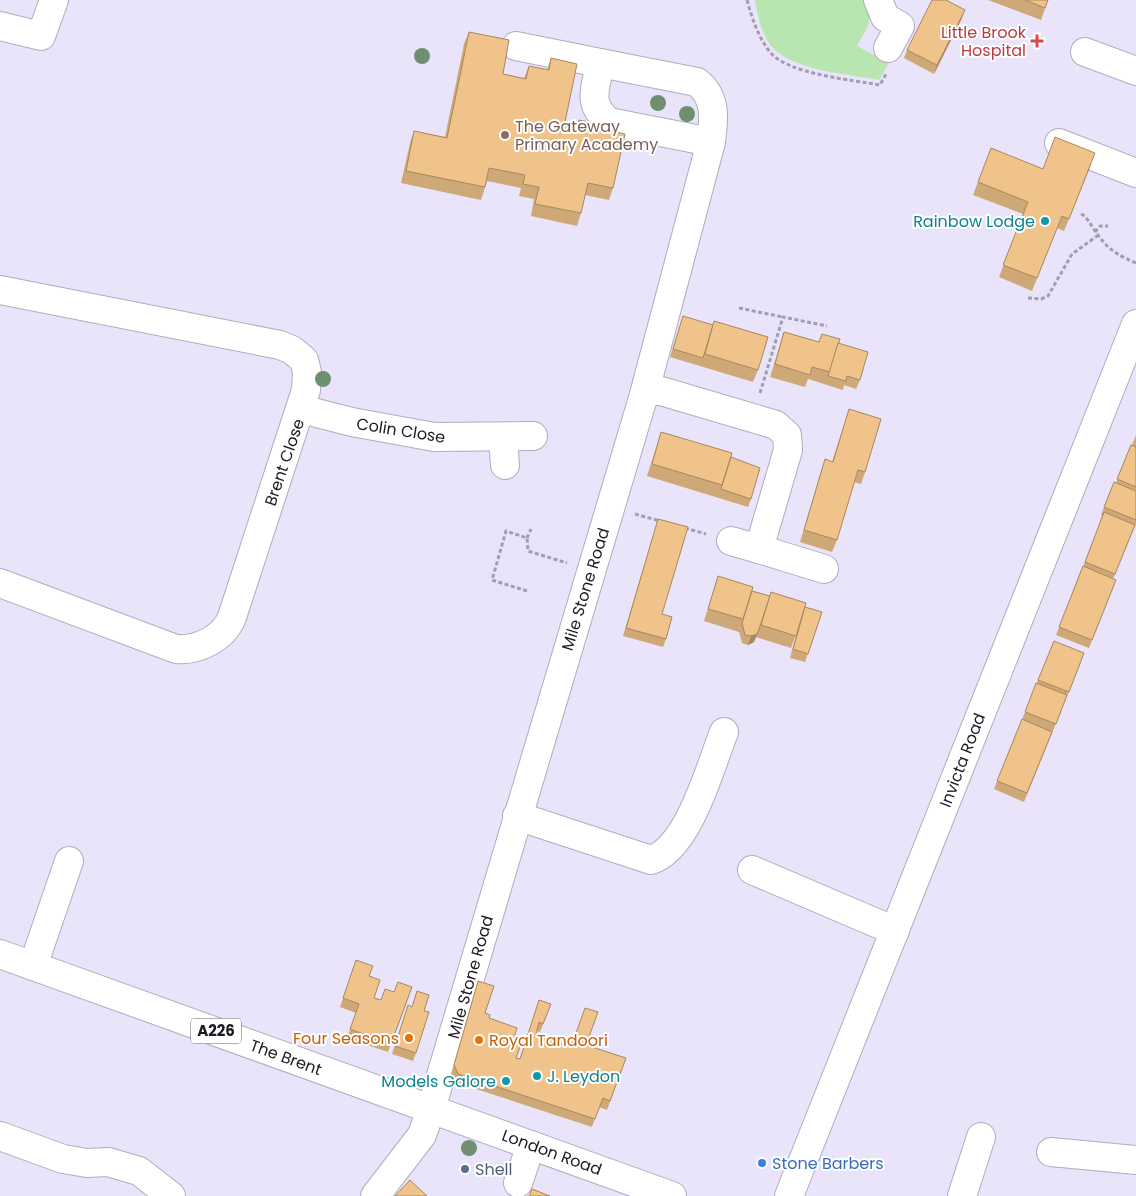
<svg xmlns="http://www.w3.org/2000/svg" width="1136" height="1196" viewBox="0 0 1136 1196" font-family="Poppins,sans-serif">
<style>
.green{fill:#b8e6b0}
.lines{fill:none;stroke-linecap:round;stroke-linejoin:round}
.minor-casing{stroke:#b0abc0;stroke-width:30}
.major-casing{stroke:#b0abc0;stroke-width:30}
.path{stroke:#a29eaf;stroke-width:3;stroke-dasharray:4 2.5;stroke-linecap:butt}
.minor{stroke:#fff;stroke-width:28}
.major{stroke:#fff;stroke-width:28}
.tree{fill:#6f9070}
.wall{fill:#cea876}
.shaded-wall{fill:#a78860}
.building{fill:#efc389;stroke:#a78860}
.health-dot{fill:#e0444e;stroke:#fff;stroke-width:2}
.education-dot{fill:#8d6e63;stroke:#fff;stroke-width:2}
.culture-dot{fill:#0f9aa8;stroke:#fff;stroke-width:2}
.food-dot{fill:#e8710a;stroke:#fff;stroke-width:2}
.shop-dot{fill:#3f7fe0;stroke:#fff;stroke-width:2}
.service-dot{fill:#5c6f8a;stroke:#fff;stroke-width:2}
.labels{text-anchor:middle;stroke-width:4;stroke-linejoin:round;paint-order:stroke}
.shield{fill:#fff;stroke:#605f64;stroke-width:1}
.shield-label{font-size:15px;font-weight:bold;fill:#1c1a22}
.health-label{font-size:16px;fill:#be3a42;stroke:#fff;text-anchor:end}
.education-label{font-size:16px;fill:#785e54;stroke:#fff;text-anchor:start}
.culture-label{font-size:16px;fill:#0d838f;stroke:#fff;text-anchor:end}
.street-label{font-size:16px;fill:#1c1a22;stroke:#fff}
.food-label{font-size:16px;fill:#c56008;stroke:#fff;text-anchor:end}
.shop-label{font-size:16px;fill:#366cbe;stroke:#fff;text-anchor:start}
.service-label{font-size:16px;fill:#4e5e75;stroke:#fff;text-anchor:start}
</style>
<rect width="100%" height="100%" fill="#e9e4fa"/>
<path class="green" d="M755 0H863C877 18 866 28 857 46L889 63 879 80C851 75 796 70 775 50 762 38 758 17 755 0Z"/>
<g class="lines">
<defs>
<g id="minor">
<path d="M878 0 885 17 900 26 888 48"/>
<path d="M0 26 41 36 54 0"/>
<path d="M516 46 600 63"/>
<path d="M1085 52 1136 71"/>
<path d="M1059 143 1136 173"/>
<path d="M0 290 280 345 292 350 304 360 307 372 306 390 232 617C224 638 198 651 176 649L0 583"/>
<path d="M643 398 711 142 609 122C586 103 596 89 600 63L697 82C717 98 714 119 711 142"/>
<path d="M301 409 352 422 434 437 533 436"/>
<path d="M503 438 505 465"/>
<path d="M731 541 759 549"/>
<path d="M517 816 651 860C689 848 710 767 724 732"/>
<path d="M752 870 895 931"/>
<path d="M33 966 69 861"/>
<path d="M0 1136 63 1159 87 1163 108 1162 139 1171 171 1196"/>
<path d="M1051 1152 1136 1160"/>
<path d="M518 1183 531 1145"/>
<path d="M375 1196 422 1135 431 1109 643 398 651 391H661L776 425 787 435 788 450 759 549 824 569"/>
<path d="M789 1196 1136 324"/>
<path d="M962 1196 981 1137"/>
</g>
<path id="major" d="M0 954 672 1196"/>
</defs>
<use href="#minor" class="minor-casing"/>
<use href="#major" class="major-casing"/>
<g class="path">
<path d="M747 0C752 18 758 37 770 52 787 74 853 80 880 85L886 74"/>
<path d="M1081 214 1085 216C1103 242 1105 250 1136 263"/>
<path d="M1095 232 1100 226H1108"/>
<path d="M1028 298 1041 299 1048 296 1072 254 1097 236"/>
<path d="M739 308 783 317"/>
<path d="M760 393 783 317 827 326"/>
<path d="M635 514 660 521"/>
<path d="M685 528 706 534"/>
<path d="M527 538 531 529"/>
<path d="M527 591 492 580 506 531 527 538 528 551 567 563"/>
</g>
<use href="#minor" class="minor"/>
<use href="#major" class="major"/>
</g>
<g class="tree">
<circle cx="422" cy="56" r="8"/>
<circle cx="658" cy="103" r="8"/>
<circle cx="687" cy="114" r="8"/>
<circle cx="323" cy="379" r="8"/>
<circle cx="469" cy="1148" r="8"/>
</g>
<g class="wall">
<path d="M988 0H1048L1041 20Z"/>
<path d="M962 18 934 74 904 58 907 50Z"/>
<path d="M469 32 503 74 524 78 529 66 547 70 551 58 565 122 577 124 579 120 592 127 613 188 609 200 585 195 581 213 577 226 531 216 534 199 519 196 521 188 487 181 481 200 401 183 410 143 414 131 445 137 464 44Z"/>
<path d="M1091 165 1064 231 1057 228 1032 291 999 277 1023 214 973 195 978 182 1043 169Z"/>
<path d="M683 316 758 370 753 382 670 357Z"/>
<path d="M784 332 819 342 822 334 838 343 860 380 856 389 844 385 843 390 808 379 805 387 770 377Z"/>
<path d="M849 409 865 472 861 484 854 482 837 540 832 552 800 542 821 472 825 459 832 462Z"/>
<path d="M661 432 731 457 751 499 748 507 647 476Z"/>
<path d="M1136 435V447L1132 445Z"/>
<path d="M1131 445 1136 447V524L1134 529V528L1113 579 1116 580 1089 648 1056 635 1103 516 1101 515 1104 507 1116 483Z"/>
<path d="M658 519 662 614 666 639 663 647 623 636Z"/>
<path d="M718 576 752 591 822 612 805 662 790 658 797 631 791 648 756 637 754 642 748 645 742 643 739 632 704 621Z"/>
<path d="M1081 662 1024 802 994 789 1038 680Z"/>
<path d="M356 960 369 976 374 998 381 1000 412 987 388 1052 347 1038 356 1013 340 1007Z"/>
<path d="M478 981 485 1013 489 1018 513 1041 516 1058 520 1059 539 1000 551 1004 540 1032 537 1031 536 1035 571 1047 586 1045 626 1058 607 1110 599 1107 592 1127 455 1082 451 1074Z"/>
<path d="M417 991 424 1011 416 1053 413 1061 392 1054 405 1014 412 1007Z"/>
</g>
<g class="shaded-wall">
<path d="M965 10 962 18 934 74 937 65Z"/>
<path d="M759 629 754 642 748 645 751 636Z"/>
</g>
<g class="building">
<path d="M932 0H946L965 10 937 65 907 50Z"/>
<path d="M1025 0H1048L1045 8Z"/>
<path d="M469 32 509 40 503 74 526 79 529 66 549 70 551 58 577 64 565 122 578 124 579 120 593 123 592 127 625 134 613 188 588 183 581 213 535 204 539 187 523 184 525 175 489 168 485 187 406 171 414 131 447 138Z"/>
<path d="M1055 137 1095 153 1069 219 1062 216 1037 278 1003 265 1028 202 978 182 991 148 1043 169Z"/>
<path d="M683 316 713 325 703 358 673 349Z"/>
<path d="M714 321 768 337 758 370 705 354Z"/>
<path d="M784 332 819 342 822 334 840 339 830 372 812 367 810 375 775 364Z"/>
<path d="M838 343 868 352 860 380 847 376 846 381 828 376Z"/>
<path d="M849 409 881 419 865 472 858 470 837 540 804 530 825 459 833 462Z"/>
<path d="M661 432 732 453 722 485 652 464Z"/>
<path d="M1131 445 1136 447V487L1117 479Z"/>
<path d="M731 457 760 468 751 499 721 489Z"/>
<path d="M1114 482 1136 491V520L1104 507Z"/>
<path d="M1104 512 1135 525 1115 574 1085 562Z"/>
<path d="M658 519 688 527 662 614 672 617 666 639 626 628Z"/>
<path d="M1083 566 1116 580 1092 640 1059 627Z"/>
<path d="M718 576 753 587 743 619 708 609Z"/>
<path d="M752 591 770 596 759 629 757 634 751 636 745 635 742 623Z"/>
<path d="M771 592 806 603 796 636 761 625Z"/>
<path d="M805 607 822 612 808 654 793 649Z"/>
<path d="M1054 641 1084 653 1069 692 1038 680Z"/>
<path d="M1036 683 1067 695 1056 724 1025 712Z"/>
<path d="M1022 719 1052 732 1027 793 997 781Z"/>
<path d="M356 960 373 966 369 976 380 980 374 998 381 1000 385 989 394 992 398 982 412 987 391 1044 350 1029 359 1004 343 998Z"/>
<path d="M478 981 494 986 485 1013 490 1015 489 1018 517 1028 513 1041 521 1044 516 1058 520 1059 539 1000 551 1004 543 1024 539 1022 536 1035 571 1047 585 1008 598 1012 586 1045 626 1058 610 1101 603 1098 595 1119 458 1074 454 1065Z"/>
<path d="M417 991 429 995 424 1011 429 1012 416 1053 395 1046 408 1005 412 1007Z"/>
<path d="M410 1180 427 1196H395Z"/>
<path d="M532 1189 550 1196H529Z"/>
</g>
<path class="health-dot" d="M1034.5 33.5h5v5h5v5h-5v5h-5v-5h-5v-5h5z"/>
<circle class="education-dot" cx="505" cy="135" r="5"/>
<g class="culture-dot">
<circle cx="1045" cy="221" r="5"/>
<circle cx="537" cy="1076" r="5"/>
<circle cx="506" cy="1081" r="5"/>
</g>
<g class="food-dot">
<circle cx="409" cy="1038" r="5"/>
<circle cx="479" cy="1040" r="5"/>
</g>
<circle class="shop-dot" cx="762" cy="1163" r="5"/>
<circle class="service-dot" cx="465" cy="1169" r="5"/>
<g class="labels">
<rect class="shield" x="191" y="1018.5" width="50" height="25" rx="4"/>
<g class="shield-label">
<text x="216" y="1036">A226</text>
</g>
<g class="health-label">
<text x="1026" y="38">Little Brook<tspan x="1026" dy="18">Hospital</tspan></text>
</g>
<g class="education-label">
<text x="515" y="132">The Gateway<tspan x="515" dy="18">Primary Academy</tspan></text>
</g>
<g class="culture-label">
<text x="1035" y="227">Rainbow Lodge</text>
<text x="547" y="1082" text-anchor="start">J. Leydon</text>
<text x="496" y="1087">Models Galore</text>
</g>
<g class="street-label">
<text transform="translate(401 430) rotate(9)" y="6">Colin Close</text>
<text transform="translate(284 462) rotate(-71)" y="6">Brent Close</text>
<text transform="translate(585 589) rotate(-73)" y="6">Mile Stone Road</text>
<text transform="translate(962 760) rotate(-69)" y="6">Invicta Road</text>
<text transform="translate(470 977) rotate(-74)" y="6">Mile Stone Road</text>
<text transform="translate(286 1057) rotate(20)" y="6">The Brent</text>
<text transform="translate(552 1152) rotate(20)" y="6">London Road</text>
</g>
<g class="food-label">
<text x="399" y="1044">Four Seasons</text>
<text x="489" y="1046" text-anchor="start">Royal Tandoori</text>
</g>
<g class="shop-label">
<text x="772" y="1169">Stone Barbers</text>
</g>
<g class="service-label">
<text x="475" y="1175">Shell</text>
</g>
</g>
</svg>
